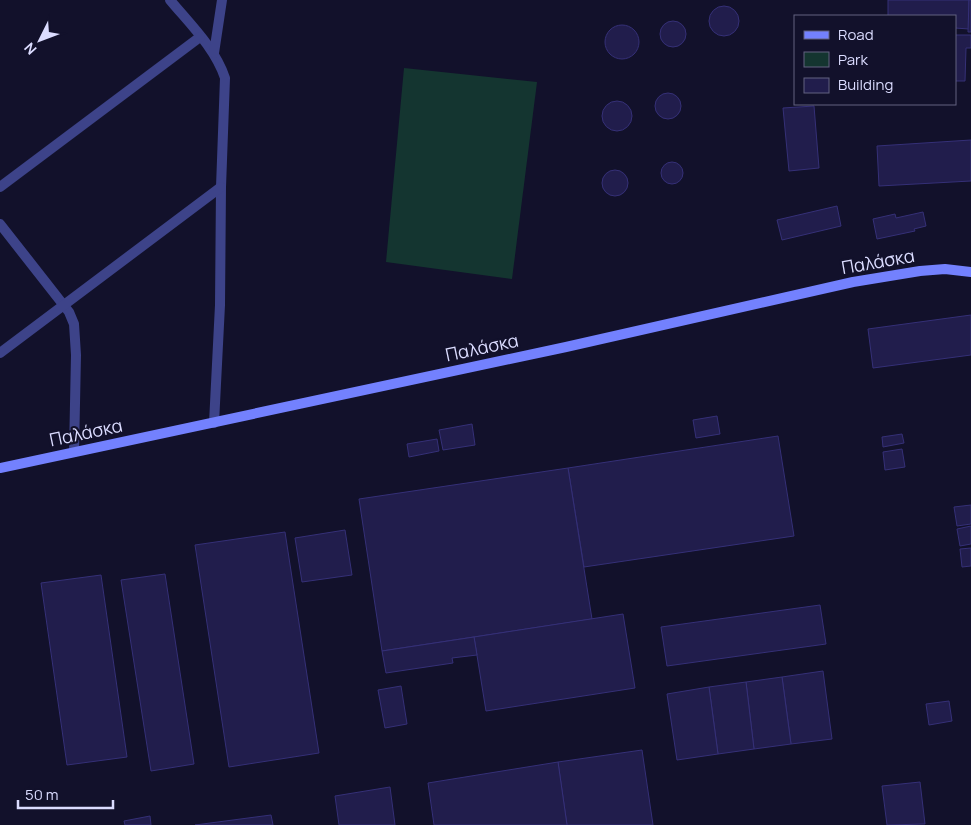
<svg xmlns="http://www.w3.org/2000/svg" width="971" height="825" viewBox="0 0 971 825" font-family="Manrope,sans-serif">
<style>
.green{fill:#143530}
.building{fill:#211d4c;stroke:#353077}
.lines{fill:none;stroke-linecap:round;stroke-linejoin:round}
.street{stroke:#3d4389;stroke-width:10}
.secondary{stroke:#7381fe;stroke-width:10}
.labels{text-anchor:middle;stroke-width:4.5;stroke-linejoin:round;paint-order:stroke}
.street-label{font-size:18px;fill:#dbdcff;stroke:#12112b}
</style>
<rect width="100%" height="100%" fill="#12112b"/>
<path class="green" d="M404 68 537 82 512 279 386 262Z"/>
<g class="building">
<path d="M888 0H969V29L955 28V16H888Z"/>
<path d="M969 0H971V32H968Z"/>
<circle cx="724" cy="21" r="15"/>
<circle cx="673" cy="34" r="13"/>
<circle cx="622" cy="42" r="17"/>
<path d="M955 35H971V48H966L965 81H955Z"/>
<circle cx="668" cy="106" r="13"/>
<circle cx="617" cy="116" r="15"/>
<path d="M814 106 819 168 789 171 783 108Z"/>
<path d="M971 140V181L879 186 877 146Z"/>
<circle cx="672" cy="173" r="11"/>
<circle cx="615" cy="183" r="13"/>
<path d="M837 206 841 226 782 240 777 220Z"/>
<path d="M923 212 926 226 914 229 915 231 877 239 873 219 895 214 896 218Z"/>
<path d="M971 315V355L873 368 868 329Z"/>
<path d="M717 416 720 434 696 438 693 420Z"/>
<path d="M472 424 475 445 443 450 439 430Z"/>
<path d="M902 434 904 443 883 447 882 437Z"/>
<path d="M778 436 794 536 584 567 568 468Z"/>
<path d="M437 439 439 451 409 457 407 444Z"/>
<path d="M902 449 905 467 885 470 883 452Z"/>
<path d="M568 468 592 619 382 651 359 499Z"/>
<path d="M971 505V524L957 526 954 507Z"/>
<path d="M971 526V544L960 546 957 529Z"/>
<path d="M345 530 352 575 302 582 295 538Z"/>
<path d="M285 532 319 753 229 767 195 545Z"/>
<path d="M971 548V566L962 567 960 549Z"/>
<path d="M165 574 194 764 151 771 121 580Z"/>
<path d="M101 575 127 757 67 765 41 583Z"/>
<path d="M820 605 826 644 667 666 661 627Z"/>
<path d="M623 614 635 688 486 711 474 637Z"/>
<path d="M474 637 477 655 452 658 453 663 386 673 382 651Z"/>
<path d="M823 671 832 739 791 744 782 677Z"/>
<path d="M782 677 791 744 754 749 746 682Z"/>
<path d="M746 682 754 749 718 754 709 687Z"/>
<path d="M401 686 407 724 385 728 378 690Z"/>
<path d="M709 687 718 754 677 760 667 694Z"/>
<path d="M949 701 952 721 929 725 926 704Z"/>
<path d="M642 750 653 825H567L558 762Z"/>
<path d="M558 762 567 825H434L428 783Z"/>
<path d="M920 782 925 824 887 825 882 786Z"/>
<path d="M390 787 395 825H339L335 796Z"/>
<path d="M271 815 273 825H195Z"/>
<path d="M150 816 151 825H125L124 821Z"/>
</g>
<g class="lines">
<g class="street">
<path d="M170 0C190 24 215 48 225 78L221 187 220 305 214 423"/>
<path d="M214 53 222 0"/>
<path d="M0 187 200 37"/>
<path d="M0 224 69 312 74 324 76 355 74 452"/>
<path d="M0 353 221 187"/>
</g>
<path class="secondary" d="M0 468 566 347 853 282 920 271 945 269 971 272"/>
</g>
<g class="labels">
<g class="street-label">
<text transform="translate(878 262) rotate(-10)" y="6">Παλάσκα</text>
<text transform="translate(482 348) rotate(-12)" y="6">Παλάσκα</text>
<text transform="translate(86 433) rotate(-12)" y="6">Παλάσκα</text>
</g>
</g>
<rect x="794" y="15" width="162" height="90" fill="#12112b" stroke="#626280"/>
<rect x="804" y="31" width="25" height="8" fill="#7381fe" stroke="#626280"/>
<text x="838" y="40" font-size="15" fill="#dbdcff">Road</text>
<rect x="804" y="52" width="25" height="15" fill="#143530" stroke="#626280"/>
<text x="838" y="65" font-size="15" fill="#dbdcff">Park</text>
<rect x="804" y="78" width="25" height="15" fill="#211d4c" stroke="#626280"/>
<text x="838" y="90" font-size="15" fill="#dbdcff">Building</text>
<g transform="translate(40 40) rotate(228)" stroke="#12112b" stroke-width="4" paint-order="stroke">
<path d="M0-4L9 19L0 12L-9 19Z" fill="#dbdcff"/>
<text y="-8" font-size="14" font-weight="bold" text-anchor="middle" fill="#dbdcff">N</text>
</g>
<path d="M18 800v8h95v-8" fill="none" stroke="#dbdcff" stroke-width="2.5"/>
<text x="25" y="800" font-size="15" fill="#dbdcff" stroke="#12112b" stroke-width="4" paint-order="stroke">50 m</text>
</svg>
